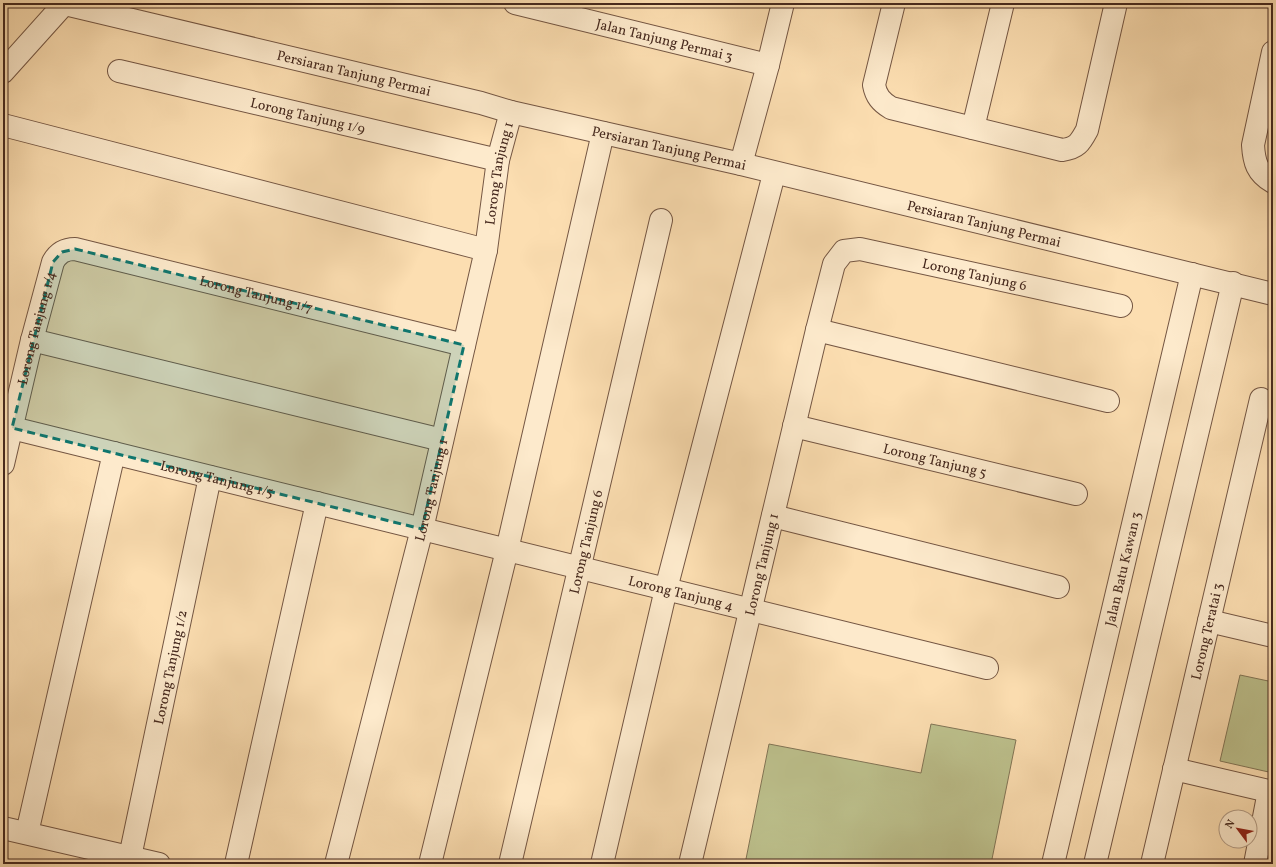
<svg xmlns="http://www.w3.org/2000/svg" width="1276" height="867" viewBox="0 0 1276 867" font-family="Vollkorn,serif">
<style>
.green{fill:#bdc18d;stroke:#827556}
.lines{fill:none;stroke-linecap:round;stroke-linejoin:round}
.minor-casing{stroke:#745643;stroke-width:24}
.minor{stroke:#fdeacc;stroke-width:22}
.marked{fill:#0f766e;fill-opacity:0.2;stroke:#0f766e;stroke-width:3;stroke-dasharray:8 5;stroke-linejoin:round}
.labels{text-anchor:middle;stroke-width:4;stroke-linejoin:round;paint-order:stroke}
.street-label{font-size:14px;fill:#46291e;stroke:#fdeacc}
</style>
<rect width="100%" height="100%" fill="#fcdeb1"/>
<filter id="stains"><feTurbulence type="fractalNoise" baseFrequency=".005" numOctaves="4"/><feColorMatrix values="0 0 0 0 .2 0 0 0 0 .09 0 0 0 0 .02 0 0 0 .5 -.17"/></filter>
<radialGradient id="worn" r=".72"><stop offset=".6" stop-color="#630" stop-opacity="0"/><stop offset="1" stop-color="#630" stop-opacity=".3"/></radialGradient>
<g class="green">
<path d="M1240 675 1273 682V773L1220 761Z"/>
<path d="M931 724 1016 740 991 864H745L769 744 921 773Z"/>
</g>
<g class="lines">
<defs>
<g id="minor">
<path id="s1" d="M515 3 768 65"/>
<path d="M894 3 874 85C876 96 881 102 891 108L1062 150C1077 148 1080 143 1087 130L1116 3"/>
<path id="s2" d="M65 4 481 103 511 112 741 164 1273 294"/>
<path d="M1273 52 1253 145C1254 162 1257 173 1273 182"/>
<path id="s3" d="M119 71 498 160"/>
<path d="M3 72 65 3"/>
<path d="M3 125 486 250"/>
<path d="M973 128 1003 3"/>
<path d="M741 164 768 65 783 3"/>
<path d="M817 330 1108 401"/>
<path d="M32 340 442 440"/>
<path id="s4" d="M794 426 1076 494"/>
<path id="s5" d="M12 428 987 668"/>
<path id="s6" d="M3 464 32 340 53 262C58 253 64 249 75 249L464 345"/>
<path d="M773 516 1058 587"/>
<path d="M1209 621 1273 636"/>
<path d="M1174 769 1273 792"/>
<path d="M3 828 159 864"/>
<path d="M27 833 114 453"/>
<path id="s7" d="M130 857 210 477"/>
<path d="M236 864 317 503"/>
<path id="s8" d="M336 864 422 529 486 250 498 160 511 112"/>
<path d="M430 864 507 550 603 133"/>
<path id="s9" d="M510 864 661 220"/>
<path d="M602 864 666 589 774 174"/>
<path id="s10" d="M690 864 817 330 834 264 844 251 860 249 1121 306"/>
<path id="s11" d="M1053 864 1192 274"/>
<path d="M1095 864 1233 283"/>
<path id="s12" d="M1152 864 1261 399"/>
<path d="M1255 864 1269 791"/>
</g>
</defs>
<use href="#minor" class="minor-casing"/>
<use href="#minor" class="minor"/>
</g>
<path class="marked" d="M75 249 464 345 422 529 12 428 53 262 62 252Z"/>
<g class="labels">
<g class="street-label">
<text dy="5" stroke="none"><textPath href="#s1" startOffset="154">Jalan Tanjung Permai 3</textPath></text>
<text dy="5" stroke="none"><textPath href="#s2" startOffset="297">Persiaran Tanjung Permai</textPath></text>
<text dy="5" stroke="none"><textPath href="#s3" startOffset="194">Lorong Tanjung 1/9</textPath></text>
<text dy="5" stroke="none"><textPath href="#s2" startOffset="621">Persiaran Tanjung Permai</textPath></text>
<text dy="5" stroke="none"><textPath href="#s8" startOffset="710">Lorong Tanjung 1</textPath></text>
<text dy="5" stroke="none"><textPath href="#s2" startOffset="945">Persiaran Tanjung Permai</textPath></text>
<text dy="5" stroke="none"><textPath href="#s10" startOffset="767">Lorong Tanjung 6</textPath></text>
<text dy="5" stroke="none"><textPath href="#s6" startOffset="422">Lorong Tanjung 1/7</textPath></text>
<text dy="5" stroke="none"><textPath href="#s6" startOffset="140">Lorong Tanjung 1/4</textPath></text>
<text dy="5" stroke="none"><textPath href="#s4" startOffset="145">Lorong Tanjung 5</textPath></text>
<text dy="5" stroke="none"><textPath href="#s5" startOffset="211">Lorong Tanjung 1/5</textPath></text>
<text dy="5" stroke="none"><textPath href="#s8" startOffset="386">Lorong Tanjung 1</textPath></text>
<text dy="5" stroke="none"><textPath href="#s9" startOffset="331">Lorong Tanjung 6</textPath></text>
<text dy="5" stroke="none"><textPath href="#s10" startOffset="308">Lorong Tanjung 1</textPath></text>
<text dy="5" stroke="none"><textPath href="#s11" startOffset="303">Jalan Batu Kawan 3</textPath></text>
<text dy="5" stroke="none"><textPath href="#s5" startOffset="689">Lorong Tanjung 4</textPath></text>
<text dy="5" stroke="none"><textPath href="#s12" startOffset="239">Lorong Teratai 3</textPath></text>
<text dy="5" stroke="none"><textPath href="#s7" startOffset="194">Lorong Tanjung 1/2</textPath></text>
</g>
</g>
<rect width="1276" height="867" fill="none" stroke="#fcdeb1" stroke-width="16"/>
<rect x="4" y="4" width="1268" height="859" fill="none" stroke="#46291e" stroke-width="2"/>
<rect x="8" y="8" width="1260" height="851" fill="none" stroke="#46291e"/>
<g transform="translate(1238 829) rotate(302)"><circle r="19" fill="#fdeacc" stroke="#b49d86"/>
<path d="M0-3L7 15L0 10L-7 15Z" fill="#8f2418"/>
<text y="-6" font-size="11" font-weight="bold" text-anchor="middle" fill="#46291e">N</text>
</g>
<rect width="100%" height="100%" filter="url(#stains)"/>
<rect width="100%" height="100%" fill="url(#worn)"/>
</svg>
